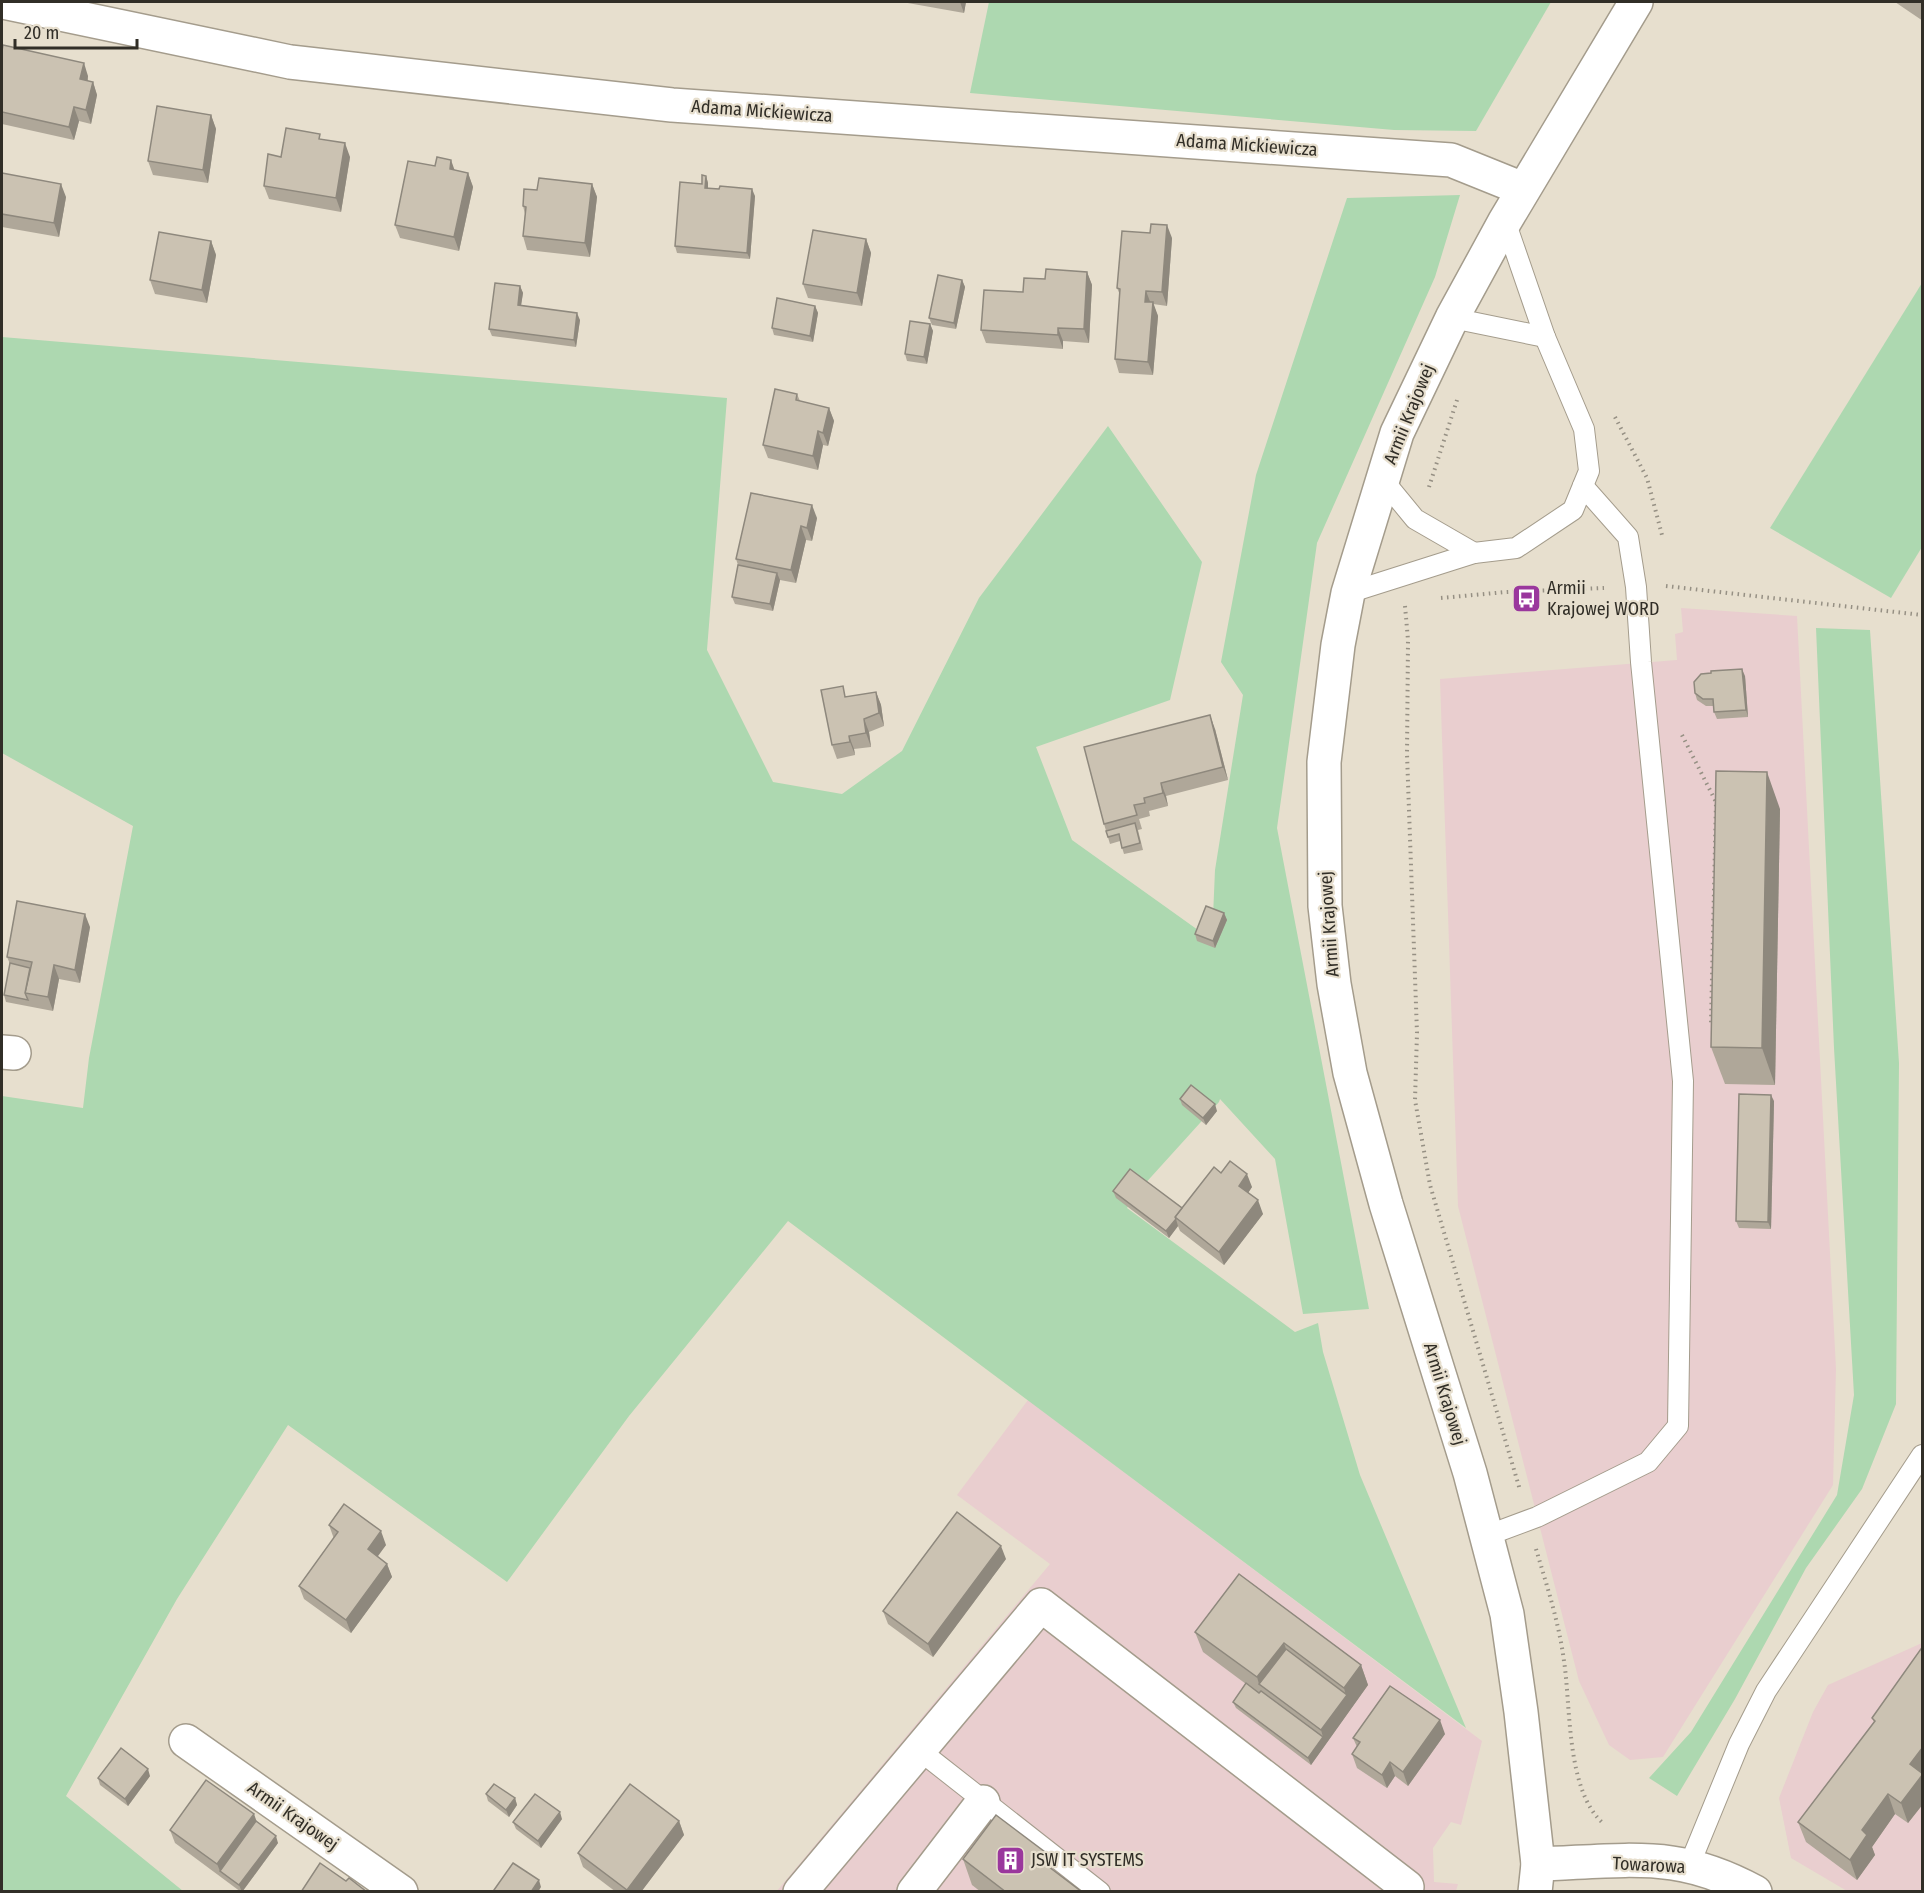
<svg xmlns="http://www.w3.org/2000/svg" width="1924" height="1893" viewBox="0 0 1924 1893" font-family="'Fira Sans Condensed',sans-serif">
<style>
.commercial{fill:#e9cecf}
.green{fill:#add8b0}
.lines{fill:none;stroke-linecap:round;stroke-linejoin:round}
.lane-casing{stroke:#a49c8c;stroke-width:22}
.street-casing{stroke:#a49c8c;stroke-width:36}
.secondary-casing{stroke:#a49c8c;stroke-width:36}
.path{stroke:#969084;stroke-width:4;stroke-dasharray:1.5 4.5;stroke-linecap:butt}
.lane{stroke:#fff;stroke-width:20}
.street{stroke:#fff;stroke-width:33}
.secondary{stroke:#fff;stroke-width:33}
.wall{fill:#afa799}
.shaded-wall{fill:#8e887d}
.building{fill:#cbc2b2;stroke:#8e887d;stroke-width:1.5}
.labels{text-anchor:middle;stroke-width:4.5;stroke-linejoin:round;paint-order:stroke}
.street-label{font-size:18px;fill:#312e27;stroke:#e7dfce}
.poi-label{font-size:18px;fill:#312e27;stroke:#e7dfce;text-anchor:start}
</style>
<rect width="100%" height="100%" fill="#e7dfce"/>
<g class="commercial">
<path d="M1681 608 1797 616 1836 1369 1833 1485 1663 1757 1630 1760 1609 1745 1579 1681 1458 1206 1440 679 1677 660 1675 634 1683 632Z"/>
<path d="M1028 1400 1482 1741 1461 1825 1451 1822 1433 1848 1434 1882 1458 1884 1456 1891 776 1892 1050 1564 957 1495Z"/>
<path d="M1922 1643V1891H1847L1791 1858 1779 1798 1813 1712 1828 1685Z"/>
</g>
<g class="green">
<path d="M989 2H1551L1476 131 1394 130 970 93Z"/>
<path d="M1460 195 1435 277 1317 543 1277 828 1369 1309 1303 1314 1275 1159 1220 1099 1219 1102 1142 1187 1127 1208 1295 1332 1318 1323 1323 1352 1360 1475 1466 1728 788 1221 629 1416 507 1582 288 1425 177 1599 66 1796 183 1891H2V1096L83 1108 89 1058 133 826 2 753V337L727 398 707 650 773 782 842 794 902 751 979 598 1108 426 1202 562 1170 700 1036 747 1072 840 1212 940 1215 870 1243 695 1221 662 1256 475 1347 198Z"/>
<path d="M1922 283V547L1891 598 1770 528Z"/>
<path d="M1816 628 1870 630 1899 1063 1896 1404 1862 1489 1806 1568 1735 1699 1677 1796 1649 1778 1691 1732 1837 1495 1854 1395 1834 1048Z"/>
</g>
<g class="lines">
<defs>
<g id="lane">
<path d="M1452 318 1545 337"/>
<path d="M1383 480 1415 519 1474 553"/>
<path d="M1348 593 1474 553 1516 548 1573 510 1589 471 1584 429 1545 337 1505 221"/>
<path d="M1486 1536 1537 1517 1648 1462 1678 1426 1683 1081 1641 662 1636 587 1628 537 1583 486"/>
<path d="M919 1750 1100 1892"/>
<path d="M1689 1866 1739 1744 1766 1691 1922 1455"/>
</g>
<g id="street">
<path d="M3 2 290 62 672 105 1451 160 1523 189"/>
<path d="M2 1052 14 1053"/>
<path d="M186 1741 401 1892"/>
<path d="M1538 1864C1581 1863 1630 1857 1672 1863 1701 1867 1729 1878 1755 1892"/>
<path d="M800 1892 1041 1605 1407 1887 1403 1892"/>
<path d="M914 1892 983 1802"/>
</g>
<path id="secondary" d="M1535 1892 1538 1864 1521 1712 1507 1614 1470 1473 1386 1204 1350 1073 1334 984 1325 906 1324 762 1338 645 1348 593 1397 433 1452 318 1505 221 1636 2"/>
</defs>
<use href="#lane" class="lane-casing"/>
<use href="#street" class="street-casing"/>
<use href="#secondary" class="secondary-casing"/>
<g class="path">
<path d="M1615 417 1647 478 1662 535"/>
<path d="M1429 487 1457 400"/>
<path d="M1666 586 1922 615"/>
<path d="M1441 598 1506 592 1604 588"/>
<path d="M1405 606 1408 640 1407 754 1417 1033 1415 1100 1430 1185 1520 1490"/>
<path d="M1682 735 1716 802 1711 1023"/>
<path d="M1536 1549C1547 1586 1559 1623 1564 1661 1571 1707 1566 1792 1604 1824"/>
</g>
<use href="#lane" class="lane"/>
<use href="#street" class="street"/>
<use href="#secondary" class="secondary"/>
</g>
<g class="wall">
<path d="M902 2H966L964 13Z"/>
<path d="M1895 2H1923V21Z"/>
<path d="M2 51 88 76V81L93 82 97 95 91 124 79 121 74 140 2 124Z"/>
<path d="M211 115 216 129 208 183 153 175 148 161Z"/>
<path d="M322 139 350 157 341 212 269 199 264 186 281 157Z"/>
<path d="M455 170 468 173 473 187 459 251 400 238 395 225Z"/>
<path d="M2 173 66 197 59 237 2 227Z"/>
<path d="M706 176 708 183V188L719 189 755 196 750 259 677 253 675 246Z"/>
<path d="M592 184 597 197 590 257 527 250 523 236 525 214 523 206 537 190Z"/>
<path d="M1172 238 1167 306 1153 304 1158 316 1153 375 1119 373 1115 359 1120 295 1117 288Z"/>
<path d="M866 239 871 253 862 306 808 298 803 284Z"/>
<path d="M211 241 216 255 207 303 155 294 150 280Z"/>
<path d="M1087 272 1092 285 1089 343 1063 341V349L986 343 981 330 1023 292 1045 279Z"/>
<path d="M962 280 965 287 956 329 932 325 929 318Z"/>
<path d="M520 286 523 293 521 305 580 320 576 347 492 336 489 329Z"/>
<path d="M815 306 818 313 813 342 774 335 772 328Z"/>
<path d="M930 324 933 331 927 364 907 361 905 354Z"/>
<path d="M797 394 800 401 829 408 834 421 828 446 823 445 818 470 768 458 763 445Z"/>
<path d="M817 518 812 541 806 540 796 583 780 580 773 611 735 604 732 597 738 565 736 559Z"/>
<path d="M1745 676 1748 717 1717 719 1714 712V706H1706L1697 700 1695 693Z"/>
<path d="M876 692 881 705 884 726 869 732 871 747 854 749 855 755 837 759 832 745 847 697Z"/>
<path d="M1215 729 1228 780 1166 796 1168 806 1149 811 1150 816 1139 819 1142 829 1138 830 1143 850 1124 854 1120 841 1110 844 1104 824Z"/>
<path d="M1780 809 1775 1085 1725 1084 1711 1047Z"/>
<path d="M1224 913 1227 920 1215 948 1197 941 1195 934Z"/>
<path d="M90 927 80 983 59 979 53 1011 6 1002 4 995 10 964 7 957Z"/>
<path d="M1180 1099 1217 1111 1206 1125 1182 1105Z"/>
<path d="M1774 1101 1771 1229 1739 1228 1736 1221Z"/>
<path d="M1221 1173 1252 1187 1248 1193 1263 1214 1224 1265 1180 1231 1178 1226 1169 1238 1116 1198 1113 1191 1182 1208Z"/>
<path d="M329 1525 386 1545 377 1556 387 1564 392 1577 351 1633 304 1599 299 1586 334 1539Z"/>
<path d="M1006 1559 933 1657 888 1624 883 1611Z"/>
<path d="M1239 1574 1361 1665 1368 1685 1311 1765 1236 1708 1233 1702 1246 1684 1203 1652 1195 1632Z"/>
<path d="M1923 1646V1804L1908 1823 1895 1814 1872 1847 1875 1855 1857 1880 1806 1842 1798 1822 1874 1722 1872 1718Z"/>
<path d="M1445 1734 1408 1786 1395 1776 1387 1788 1357 1768 1352 1754 1357 1747 1353 1738Z"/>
<path d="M150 1776 128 1806 100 1785 98 1778Z"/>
<path d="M486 1794 515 1798 517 1805 509 1817 488 1801Z"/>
<path d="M562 1819 541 1848 516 1829 513 1822Z"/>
<path d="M256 1821 278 1843 242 1892H241L175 1843 170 1830Z"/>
<path d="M679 1821 684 1835 641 1892H616L583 1867 578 1853Z"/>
<path d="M963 1859 1051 1868 1082 1892H981L972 1885Z"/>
</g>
<g class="shaded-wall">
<path d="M960 2H966L964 13Z"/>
<path d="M84 63 88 76 85 93 80 79Z"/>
<path d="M93 82 97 95 91 124 86 110Z"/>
<path d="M74 107 79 121 74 140 69 127Z"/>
<path d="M211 115 216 129 208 183 203 170Z"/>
<path d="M345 143 350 157 341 212 336 198Z"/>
<path d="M451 160 456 174 450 169Z"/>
<path d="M468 173 473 187 459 251 454 237Z"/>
<path d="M706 176 708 183V194L705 188Z"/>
<path d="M61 184 66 197 59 237 54 223Z"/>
<path d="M592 184 597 197 590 257 585 243Z"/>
<path d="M752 189 755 196 750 259 747 253Z"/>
<path d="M1167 225 1172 238 1167 306 1162 292Z"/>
<path d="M866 239 871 253 862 306 857 293Z"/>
<path d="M211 241 216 255 207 303 202 290Z"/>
<path d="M1087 272 1092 285 1089 343 1084 329Z"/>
<path d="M962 280 965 287 956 329 954 323Z"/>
<path d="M520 286 523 293 520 312 518 305Z"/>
<path d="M1146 291 1151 304 1145 302Z"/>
<path d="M1153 302 1158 316 1153 375 1148 362Z"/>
<path d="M815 306 818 313 813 342 810 336Z"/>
<path d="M577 313 580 320 576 347 574 340Z"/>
<path d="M930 324 933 331 927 364 924 357Z"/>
<path d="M1058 328 1063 341V349L1058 335Z"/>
<path d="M829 408 834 421 828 446 823 433Z"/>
<path d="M818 431 823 445 818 470 813 456Z"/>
<path d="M812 505 817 518 812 541 807 528Z"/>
<path d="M801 526 806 540 796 583 791 570Z"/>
<path d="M777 573 780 580 773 611 770 604Z"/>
<path d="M1742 669 1745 676 1748 717 1746 710Z"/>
<path d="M876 692 881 705 884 726 879 713Z"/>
<path d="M1210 715 1215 729 1228 780 1223 767Z"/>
<path d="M864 719 869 732 871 747 866 733Z"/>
<path d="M849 736 854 749 855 755 850 742Z"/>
<path d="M1767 772 1780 809 1775 1085 1762 1048Z"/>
<path d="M1161 783 1166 796 1168 806 1163 793Z"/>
<path d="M1224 913 1227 920 1215 948 1213 941Z"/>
<path d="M85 914 90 927 80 983 75 970Z"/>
<path d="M54 965 59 979 53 1011 48 997Z"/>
<path d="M1771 1095 1774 1101 1771 1229 1768 1222Z"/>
<path d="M1215 1104 1217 1111 1206 1125 1203 1118Z"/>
<path d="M1247 1174 1252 1187 1244 1199 1239 1186Z"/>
<path d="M1258 1200 1263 1214 1224 1265 1219 1252Z"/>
<path d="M1176 1219 1178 1226 1169 1238 1166 1231Z"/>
<path d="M381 1531 386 1545 373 1563 368 1549Z"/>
<path d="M1001 1546 1006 1559 933 1657 928 1644Z"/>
<path d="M387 1564 392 1577 351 1633 346 1620Z"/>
<path d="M1284 1643 1291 1663 1259 1684 1257 1677Z"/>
<path d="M1361 1665 1368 1685 1311 1765 1308 1758 1323 1737 1321 1730 1346 1696 1344 1688Z"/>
<path d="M1440 1720 1445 1734 1408 1786 1403 1772Z"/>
<path d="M1923 1747V1804L1908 1823 1901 1803 1910 1764Z"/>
<path d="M1390 1762 1395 1776 1387 1788 1382 1775Z"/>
<path d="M148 1769 150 1776 128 1806 125 1799Z"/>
<path d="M1888 1794 1895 1814 1872 1847 1875 1855 1857 1880 1850 1860 1862 1830Z"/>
<path d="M515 1798 517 1805 509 1817 506 1810Z"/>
<path d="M560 1812 562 1819 541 1848 538 1841Z"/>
<path d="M254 1814 259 1828 220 1871 217 1864Z"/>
<path d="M679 1821 684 1835 641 1892H628L627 1890Z"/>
<path d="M276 1836 278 1843 242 1892 239 1885Z"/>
<path d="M1045 1852 1055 1879 1040 1860Z"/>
<path d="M539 1880 541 1887 538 1892H531Z"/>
</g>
<g class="building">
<path d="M3 45 84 63 80 79 93 82 86 110 74 107 69 127 2 112V51Z"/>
<path d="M157 106 211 115 203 170 148 161Z"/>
<path d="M286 128 320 134 319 139 345 143 336 198 264 186 268 154 281 157Z"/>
<path d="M437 157 451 160 450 169 468 173 454 237 395 225 408 161 435 166Z"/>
<path d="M2 173 61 184 54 223 2 214Z"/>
<path d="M702 175 706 176 705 188 719 189 720 186 752 189 747 253 675 246 680 182 702 184Z"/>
<path d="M539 178 592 184 585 243 523 236 526 207 523 206 524 189 537 190Z"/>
<path d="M1151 224 1167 225 1162 292 1146 291 1145 302H1153L1148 362 1115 359 1120 289 1117 288 1122 231 1150 233Z"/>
<path d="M813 230 866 239 857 293 803 284Z"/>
<path d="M159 232 211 241 202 290 150 280Z"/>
<path d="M1046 269 1087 272 1084 329 1058 328V335L981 330 984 290 1023 292 1024 278 1045 279Z"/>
<path d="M938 275 962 280 954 323 929 318Z"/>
<path d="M495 283 520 286 518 305 577 313 574 340 489 329Z"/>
<path d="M777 298 815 306 810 336 772 328Z"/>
<path d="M910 321 930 324 924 357 905 354Z"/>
<path d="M775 389 797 394 796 400 829 408 823 433 818 431 813 456 763 445Z"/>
<path d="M751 493 812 505 807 528 801 526 791 570 736 559Z"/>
<path d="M738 565 777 573 770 604 732 597Z"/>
<path d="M1742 669 1746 710 1714 712 1713 699H1703L1695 693 1694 682 1701 674 1711 673V671Z"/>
<path d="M843 686 845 697 876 692 879 713 864 719 866 733 849 736 850 742 832 745 821 690Z"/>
<path d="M1210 715 1223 767 1161 783 1163 793 1144 798 1145 803 1134 805 1137 815 1104 824 1084 747Z"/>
<path d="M1716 771 1767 772 1762 1048 1711 1047Z"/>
<path d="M1135 823 1140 843 1122 848 1119 834 1108 837 1106 831Z"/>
<path d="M17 901 85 914 75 970 54 965 48 997 25 993 32 962 7 957Z"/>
<path d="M1206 906 1224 913 1213 941 1195 934Z"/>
<path d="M10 963 30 968 25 993 28 1000 4 995Z"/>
<path d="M1191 1085 1215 1104 1203 1118 1180 1099Z"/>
<path d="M1739 1094 1771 1095 1768 1222 1736 1221Z"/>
<path d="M1230 1161 1247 1174 1239 1186 1258 1200 1219 1252 1175 1217 1214 1167 1221 1173Z"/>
<path d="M1130 1169 1182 1208 1175 1217 1176 1219 1166 1231 1113 1191Z"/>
<path d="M344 1504 381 1531 368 1549 387 1564 346 1620 299 1586 338 1532 329 1525Z"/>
<path d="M957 1512 1001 1546 928 1644 883 1611Z"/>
<path d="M1239 1574 1361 1665 1344 1688 1284 1643 1257 1677 1195 1632Z"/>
<path d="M1923 1646V1747L1910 1764 1923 1774 1901 1803 1888 1794 1862 1830 1867 1835 1850 1860 1798 1822 1875 1721 1872 1718Z"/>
<path d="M1286 1649 1347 1695 1321 1730 1259 1684Z"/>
<path d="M1246 1683 1259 1693 1261 1691 1323 1737 1308 1758 1233 1702Z"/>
<path d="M1390 1686 1440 1720 1403 1772 1390 1762 1382 1775 1352 1754 1360 1742 1353 1738Z"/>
<path d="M121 1748 148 1769 125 1799 98 1778Z"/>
<path d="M206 1780 254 1814 217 1864 170 1830Z"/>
<path d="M494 1784 515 1798 506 1810 486 1794Z"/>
<path d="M630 1784 679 1821 627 1890 578 1853Z"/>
<path d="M535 1794 560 1812 538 1841 513 1822Z"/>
<path d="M996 1815 1045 1852 1040 1860 1082 1892H1006L963 1859Z"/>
<path d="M256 1821 276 1836 239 1885 220 1871Z"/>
<path d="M320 1863 346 1881 349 1878 367 1892H301Z"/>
<path d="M513 1863 539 1880 531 1892H496L494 1890Z"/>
</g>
<defs>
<symbol id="bus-square" viewBox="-11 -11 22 22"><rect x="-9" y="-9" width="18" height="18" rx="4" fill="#9a379d" stroke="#e7dfce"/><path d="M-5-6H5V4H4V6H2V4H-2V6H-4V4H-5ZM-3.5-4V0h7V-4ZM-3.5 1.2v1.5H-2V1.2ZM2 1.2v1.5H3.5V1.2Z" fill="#fff"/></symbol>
<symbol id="building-square" viewBox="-11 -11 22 22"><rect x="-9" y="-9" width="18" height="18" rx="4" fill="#9a379d" stroke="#e7dfce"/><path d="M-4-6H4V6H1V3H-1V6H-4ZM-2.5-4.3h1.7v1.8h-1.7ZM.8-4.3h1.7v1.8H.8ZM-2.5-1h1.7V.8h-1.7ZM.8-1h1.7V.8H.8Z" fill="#fff"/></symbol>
</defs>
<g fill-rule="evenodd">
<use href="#bus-square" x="1510" y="582" width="33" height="33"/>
<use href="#building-square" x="994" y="1844" width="33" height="33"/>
</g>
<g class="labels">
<g class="street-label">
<text transform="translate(762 111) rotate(4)" y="6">Adama Mickiewicza</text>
<text transform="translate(1247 145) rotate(4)" y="6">Adama Mickiewicza</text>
<text transform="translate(1409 414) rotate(-68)" y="6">Armii Krajowej</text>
<text transform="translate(1329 924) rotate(-94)" y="6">Armii Krajowej</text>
<text transform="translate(1445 1394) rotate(73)" y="6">Armii Krajowej</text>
<text transform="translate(293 1816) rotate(35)" y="6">Armii Krajowej</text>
<text transform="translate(1649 1865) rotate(3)" y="6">Towarowa</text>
</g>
<g class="poi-label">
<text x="1547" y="594">Armii<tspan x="1547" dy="21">Krajowej WORD</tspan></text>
<text x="1031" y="1866">JSW IT SYSTEMS</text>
</g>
</g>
<rect width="1924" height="1893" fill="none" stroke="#312e27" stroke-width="6"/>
<path d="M15 39v9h122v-9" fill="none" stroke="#312e27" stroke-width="3"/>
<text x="24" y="39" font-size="18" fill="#312e27" stroke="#e7dfce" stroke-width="4.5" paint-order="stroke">20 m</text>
</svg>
